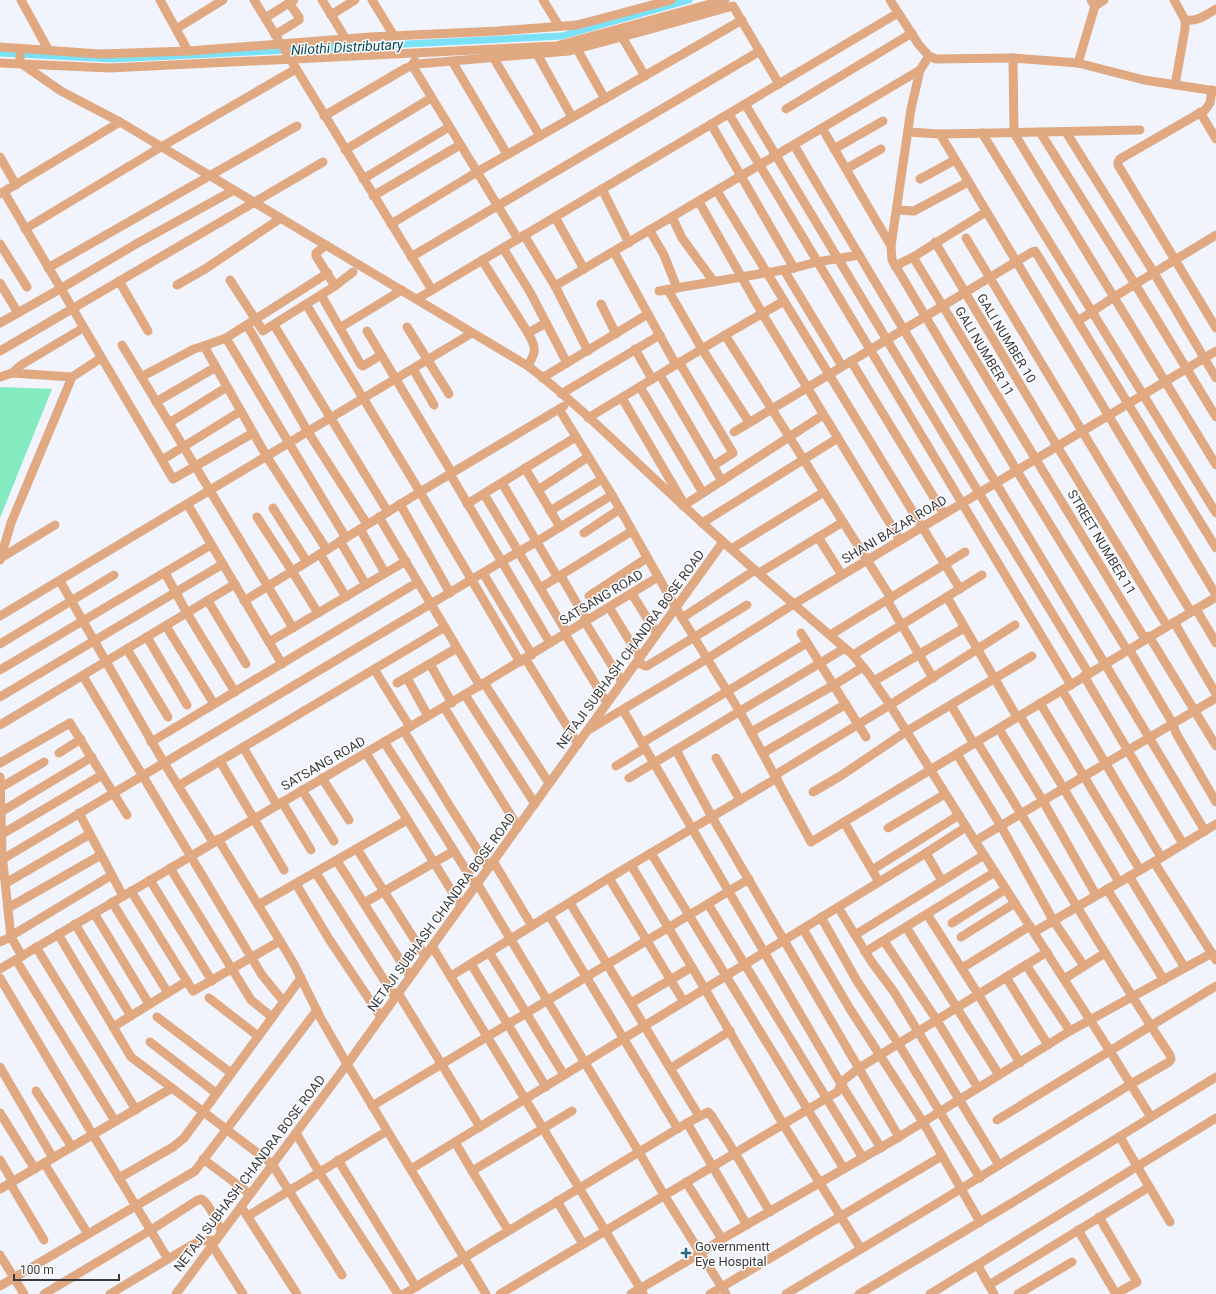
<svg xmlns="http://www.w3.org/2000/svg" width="1216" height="1294" viewBox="0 0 1216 1294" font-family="Roboto,sans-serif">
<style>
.green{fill:#83ebbf}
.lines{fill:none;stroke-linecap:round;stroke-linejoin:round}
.canal{stroke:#7be1f7;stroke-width:7}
.minor{stroke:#e0a982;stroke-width:9}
.poi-dot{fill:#2b657e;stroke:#fff;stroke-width:1.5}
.labels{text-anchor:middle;stroke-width:3;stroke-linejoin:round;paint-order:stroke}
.street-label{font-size:13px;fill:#393a3e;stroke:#fff}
.poi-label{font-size:13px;fill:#393a3e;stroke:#fff;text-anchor:start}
.water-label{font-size:14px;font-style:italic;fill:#074854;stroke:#fff}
</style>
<rect width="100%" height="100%" fill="#f2f4fd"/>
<path class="green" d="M0 387 52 389 0 518Z"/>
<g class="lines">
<path class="canal" d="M0 53 113 59 562 36 689 0"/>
<g class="minor">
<path d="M21 0 49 51"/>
<path d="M160 0 188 51"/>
<path d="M254 0 432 290"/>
<path d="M322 0 346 39"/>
<path d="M372 0 394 36"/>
<path d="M543 0 559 26"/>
<path d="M890 0 919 45 929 56 936 59 1013 58 1078 63 1144 80 1216 91"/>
<path d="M1174 0 1185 20V29L1175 85"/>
<path d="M1095 6 1104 0"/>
<path d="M331 15 355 0"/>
<path d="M265 18 294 0"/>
<path d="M1185 20C1197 22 1206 15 1216 9"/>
<path d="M176 29 223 0"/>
<path d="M275 35 299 20V17L289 3"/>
<path d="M622 37 645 76"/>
<path d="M0 47 100 54 188 51 370 37 498 31 577 25 671 0"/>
<path d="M20 49V60L22 64 61 91 120 122 528 366C579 405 625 452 672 495 731 550 792 603 853 655L868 673 890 705 975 841 1110 1051 1151 1117"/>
<path d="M577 49 605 99"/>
<path d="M537 54 572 117"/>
<path d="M493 57 540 136"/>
<path d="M1013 58 1014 133 1216 465"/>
<path d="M415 61 412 65 518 239"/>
<path d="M452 61 507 154"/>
<path d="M0 63 110 68 556 46 725 0"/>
<path d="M1078 63 1095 6 1091 0"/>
<path d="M920 70 911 109 891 246 892 260 1017 471 1127 650"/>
<path d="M1212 90 1210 103 1205 110 1120 159 1118 162V165L1216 328"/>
<path d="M745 104 979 493 1089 674"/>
<path d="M786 109 912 33"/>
<path d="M1200 112 1216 139"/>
<path d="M729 114 1071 685"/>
<path d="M324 116 406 68 418 64 569 51 644 31 733 6 779 84"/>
<path d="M711 124 794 268"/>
<path d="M822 128 891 246"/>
<path d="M908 132 940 134 1140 130"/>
<path d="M1040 132 1135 284 1216 417"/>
<path d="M1066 132 1154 273 1216 378"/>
<path d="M982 133 1216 513"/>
<path d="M940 134 1216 595"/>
<path d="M794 145C929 375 1069 602 1205 831"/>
<path d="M834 149 883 121"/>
<path d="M345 150 431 98"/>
<path d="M0 157 16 185"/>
<path d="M846 169 881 149"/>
<path d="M363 179 449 127"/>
<path d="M920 179 955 160"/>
<path d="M602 189 629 243"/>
<path d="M717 191 960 589"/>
<path d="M4 192 173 479 253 433"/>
<path d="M0 194 120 122"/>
<path d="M373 196 460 145"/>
<path d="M699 202 762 313 900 540"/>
<path d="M897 210 914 211 968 182"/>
<path d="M555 217 584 269"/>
<path d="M672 217 682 238 714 282"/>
<path d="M391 224 477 172 742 20"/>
<path d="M25 229 161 147 296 69"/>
<path d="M650 231 664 255 677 288"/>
<path d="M524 235 555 286 588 351"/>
<path d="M966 238 1191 612"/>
<path d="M935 242 1057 446 1167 626"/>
<path d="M0 244 27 287"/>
<path d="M503 248 530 292 567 363"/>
<path d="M614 252 676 365"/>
<path d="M411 257 760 51"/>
<path d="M913 257 1145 639"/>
<path d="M482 260 528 333 546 323"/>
<path d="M895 266 913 257 986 212"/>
<path d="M48 268 297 126"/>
<path d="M784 270 842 366"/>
<path d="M230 280 263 331 335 286 316 256V253L326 245"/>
<path d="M119 281 148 331"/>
<path d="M0 283 18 313"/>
<path d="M177 285 205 269 281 218"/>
<path d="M335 286 353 272"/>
<path d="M555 286 920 70 929 56"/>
<path d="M668 290 702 349 749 422"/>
<path d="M659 291 794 268 817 262 859 255"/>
<path d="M321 295 361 365 363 366 381 355"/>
<path d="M417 299 898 13"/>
<path d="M306 304 420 492 520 662"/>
<path d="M601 304 616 334"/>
<path d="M1078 321 1114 297 1216 235"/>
<path d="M0 323 60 289 136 244 234 190"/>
<path d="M247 325 308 432 367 524"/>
<path d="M274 325 388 512"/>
<path d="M341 327 402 290"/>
<path d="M407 327 449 394"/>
<path d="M367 331 452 473"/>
<path d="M725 335 891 598"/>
<path d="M226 338 346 538"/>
<path d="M122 345 293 628"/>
<path d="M204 346 226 338 328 273"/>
<path d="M635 349 652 379"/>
<path d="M0 351 323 162"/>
<path d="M851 361 944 514"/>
<path d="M679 362 733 453 713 466"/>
<path d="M528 366C536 351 537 349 528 333"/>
<path d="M413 369 434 405"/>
<path d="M12 373 21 365 83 328"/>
<path d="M660 375 722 481"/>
<path d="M0 377 12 373 72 377"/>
<path d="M141 377 194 349 204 346 267 457 327 550"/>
<path d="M542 378 648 314"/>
<path d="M640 387 703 493"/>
<path d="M561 394 660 335"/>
<path d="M622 398 683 502"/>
<path d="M156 402 216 367"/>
<path d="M559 409 612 495 676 608 740 712 811 842 1216 597"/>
<path d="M588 418 725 335 784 301"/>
<path d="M169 423 227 387"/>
<path d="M734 432 1032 252 1035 251 1216 548"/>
<path d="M162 460 241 411"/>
<path d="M525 468 560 527"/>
<path d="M450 474 550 643"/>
<path d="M502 483 558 578"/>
<path d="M538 490 588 457"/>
<path d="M484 494 567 633"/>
<path d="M400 504 450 593"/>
<path d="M467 504 576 437"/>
<path d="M188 505 269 642 406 561"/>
<path d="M683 506 823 415"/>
<path d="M273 508 307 562"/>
<path d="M550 511 602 479"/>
<path d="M257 517 292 571 318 613"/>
<path d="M379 517 480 686"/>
<path d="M702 523 838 438"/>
<path d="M360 529 385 573"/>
<path d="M584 533 620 509"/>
<path d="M818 537 842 575"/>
<path d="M340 541 366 585"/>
<path d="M731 549 824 492"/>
<path d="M320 554 346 597"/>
<path d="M1 558 55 525"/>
<path d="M0 560 11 523 72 377 101 358"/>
<path d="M165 573 187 613 235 692"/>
<path d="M483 573 532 655"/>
<path d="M759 573 843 522"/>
<path d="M561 576 587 621"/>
<path d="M60 581 164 763 213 842"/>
<path d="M540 588 632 531"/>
<path d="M632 594 657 634"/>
<path d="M589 596 647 558"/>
<path d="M947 597 1017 717"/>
<path d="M887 600 933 678"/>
<path d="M208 601 246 664"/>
<path d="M244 601 420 492 564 406"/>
<path d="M609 607 640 658"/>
<path d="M1196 609 1216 643"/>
<path d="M0 616 472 333"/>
<path d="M682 618 755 570"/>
<path d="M585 622 622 682"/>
<path d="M1174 622 1216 694"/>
<path d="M166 626 214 704"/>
<path d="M801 633 866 737"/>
<path d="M565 634 607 703"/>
<path d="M830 635 965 552"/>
<path d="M1149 636 1216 746"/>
<path d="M147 637 187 705"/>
<path d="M269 642 282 664"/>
<path d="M0 644 114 575"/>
<path d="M127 649 168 717"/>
<path d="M1129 649 1173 724 1176 733 1216 802"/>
<path d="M853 655 982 575"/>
<path d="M525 658 578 744"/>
<path d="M637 662 645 666H647L747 605"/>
<path d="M430 664 452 703"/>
<path d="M374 669 410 727"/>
<path d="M0 670 211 545"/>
<path d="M83 676 251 957 262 975 283 1001"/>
<path d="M1084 676 1183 844"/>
<path d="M407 678 428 716"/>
<path d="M874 681 964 628"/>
<path d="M397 683 457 648"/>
<path d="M484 683 549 783"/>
<path d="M1062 690 1161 857"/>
<path d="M465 695 535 804"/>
<path d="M0 697 223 564"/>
<path d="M1040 703 1140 870"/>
<path d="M951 705 974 744"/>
<path d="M444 707 518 827"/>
<path d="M623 710 841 1084 881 1148"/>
<path d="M1020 716 1064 789 1119 882"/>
<path d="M0 725 235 584"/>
<path d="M590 729 697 665 794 604 1216 351"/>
<path d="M999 729 1043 801 1096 895"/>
<path d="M404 731 449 805 489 868"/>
<path d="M751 732 834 685 863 667"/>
<path d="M151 742 418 582"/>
<path d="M384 742 429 811 476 886"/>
<path d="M642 743 807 643"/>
<path d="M243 747 277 805"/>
<path d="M676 750 712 817 899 1137"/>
<path d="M59 753 81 739"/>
<path d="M366 753 461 906"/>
<path d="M763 753 846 704"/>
<path d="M957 754 1001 826 1053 920 1084 966"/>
<path d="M716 758 740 800"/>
<path d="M220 761 284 870"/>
<path d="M0 763 70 723 127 815"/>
<path d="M616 766 645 748"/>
<path d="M775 775 890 705 1015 625"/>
<path d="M0 777 2 854 11 937 0 942"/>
<path d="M322 778 349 820"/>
<path d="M629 778 845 648"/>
<path d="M178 786 445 627"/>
<path d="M0 788 44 762"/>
<path d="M302 790 334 841"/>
<path d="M813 792 842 775 907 731 1032 656"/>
<path d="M282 802 311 850"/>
<path d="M1 812 92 757"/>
<path d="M79 813 123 896"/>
<path d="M888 828 945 794"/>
<path d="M2 834 102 775"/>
<path d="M218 839 294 964 320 1017 347 1064 486 1294"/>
<path d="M975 841 1216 698"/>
<path d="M357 849 425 956"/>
<path d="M651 853 844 1169"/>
<path d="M926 853 966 827"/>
<path d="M3 859 501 562 536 542 612 495"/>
<path d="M337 861 410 976"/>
<path d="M493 861 532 926"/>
<path d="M1154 862 1216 960"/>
<path d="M631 865 705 989 783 1124 861 1249"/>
<path d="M170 868 251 1000 272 1017"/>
<path d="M872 870 959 815"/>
<path d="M316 873 395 997"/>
<path d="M1129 876 1185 968"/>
<path d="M609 878 684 1002"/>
<path d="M150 880 212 981"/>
<path d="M879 882 926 853 942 881"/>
<path d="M6 883 90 834"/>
<path d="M477 883 547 1000 639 1152 664 1195 726 1294"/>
<path d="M296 884 329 939 381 1017"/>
<path d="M1107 889 1164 980"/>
<path d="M131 891 193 991 280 941"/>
<path d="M112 902 168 993"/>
<path d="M364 903 454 851"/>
<path d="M570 903 699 1116"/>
<path d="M708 904 863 1158"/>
<path d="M258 905 407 820"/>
<path d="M838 907 871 961 894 992 999 1165"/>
<path d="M8 908 101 855"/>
<path d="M94 913 149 1004"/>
<path d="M927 914 978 994 1020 1063"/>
<path d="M549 915 678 1129"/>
<path d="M821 917 857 981 898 1043 980 1178"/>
<path d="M952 923 1006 889"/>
<path d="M75 924 131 1016"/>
<path d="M906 927 999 1075"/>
<path d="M803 929 850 1009 923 1122 980 1222"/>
<path d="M1034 932 1154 862 1216 824"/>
<path d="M58 934 131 1057 172 1088"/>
<path d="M855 935 984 855"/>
<path d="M11 936 112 875"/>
<path d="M11 937 22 956"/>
<path d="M961 937 1015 903"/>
<path d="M884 941 936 1019 978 1088"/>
<path d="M432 946 643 1293"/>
<path d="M36 947 136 1110"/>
<path d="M489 952 564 1075"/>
<path d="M865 952 995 872"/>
<path d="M16 960 115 1121"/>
<path d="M471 964 546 1087"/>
<path d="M1026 965 1070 1031"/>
<path d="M962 968 1030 926"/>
<path d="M0 969 484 683 658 577"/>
<path d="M451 976 609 878 777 778"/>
<path d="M1006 977 1048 1045"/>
<path d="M0 978 93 1135 168 1259"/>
<path d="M1064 979 1105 953"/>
<path d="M398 993 480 1127"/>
<path d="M209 998 258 1036"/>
<path d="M631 1003 692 967"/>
<path d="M157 1017 231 1073"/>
<path d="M113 1027 187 981"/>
<path d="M150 1042 216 1093"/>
<path d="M0 1067 53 1158"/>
<path d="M671 1068 730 1031"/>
<path d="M36 1091 72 1147"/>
<path d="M372 1106 749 879"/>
<path d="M0 1113 35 1169"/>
<path d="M997 1120 1216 986"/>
<path d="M687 1123 747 1225"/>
<path d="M296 1133 319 1172 398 1294"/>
<path d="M1120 1137 1170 1222"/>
<path d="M455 1142 472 1171"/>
<path d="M203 1159 250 1194"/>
<path d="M0 1160 13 1182"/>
<path d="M338 1160 416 1287"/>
<path d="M44 1163 88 1234"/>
<path d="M411 1169 879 882 844 822"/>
<path d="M119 1178 173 1147 184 1138 301 978"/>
<path d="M686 1182 722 1239"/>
<path d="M10 1183 44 1240"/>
<path d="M0 1189 172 1088 272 1164 342 1275"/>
<path d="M557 1201 583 1244"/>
<path d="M244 1211 297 1294"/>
<path d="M248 1216 387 1131"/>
<path d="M1099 1217 1137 1282 1116 1294"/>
<path d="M508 1230 472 1171 572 1111"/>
<path d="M1078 1230 1116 1294"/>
<path d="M212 1245 243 1294"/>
<path d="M0 1255 24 1294"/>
<path d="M978 1266 994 1294"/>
<path d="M989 1285 1149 1187"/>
<path d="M0 1286 195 1171 317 1010"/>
<path d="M44 1294 151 1230 196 1201 201 1199C210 1203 217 1224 222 1232"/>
<path d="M110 1294 168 1259 192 1245 202 1241 216 1240"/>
<path d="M176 1294 351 1059 723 542"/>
<path d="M404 1294 687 1123 708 1112 711 1115 735 1153 770 1212"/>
<path d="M500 1294 837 1092 844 1080 859 1068 1047 952"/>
<path d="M631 1294 701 1253 722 1239 899 1137 1070 1031 1212 953"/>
<path d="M710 1294 942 1156"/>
<path d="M786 1294 941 1201 1131 1084 1169 1062 1171 1059 1170 1055C1102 953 1042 846 977 742"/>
<path d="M859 1294 1020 1198 1216 1077"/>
<path d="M930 1294 1216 1118"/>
<path d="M1018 1294 1072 1262"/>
</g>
</g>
<path class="poi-dot" d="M684 1247h4v4h4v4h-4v4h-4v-4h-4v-4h4z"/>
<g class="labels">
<g class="street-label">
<text transform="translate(1007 338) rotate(59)" y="5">GALI NUMBER 10</text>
<text transform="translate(985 351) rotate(59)" y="5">GALI NUMBER 11</text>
<text transform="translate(894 529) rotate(-31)" y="5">SHANI BAZAR ROAD</text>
<text transform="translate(1102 542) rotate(59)" y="5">STREET NUMBER 11</text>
<text transform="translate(601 597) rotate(-31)" y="5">SATSANG ROAD</text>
<text transform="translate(630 649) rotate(-54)" y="5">NETAJI SUBHASH CHANDRA BOSE ROAD</text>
<text transform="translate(323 763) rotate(-30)" y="5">SATSANG ROAD</text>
<text transform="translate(441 912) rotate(-54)" y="5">NETAJI SUBHASH CHANDRA BOSE ROAD</text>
<text transform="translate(249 1173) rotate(-53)" y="5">NETAJI SUBHASH CHANDRA BOSE ROAD</text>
</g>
<g class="poi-label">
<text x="695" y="1251">Governmentt<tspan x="695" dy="15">Eye Hospital</tspan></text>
</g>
<g class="water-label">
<text transform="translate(347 47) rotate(-3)" y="5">Nilothi Distributary</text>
</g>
</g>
<path d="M14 1274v6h105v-6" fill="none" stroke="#393a3e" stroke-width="2"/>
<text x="20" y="1274" font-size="12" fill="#393a3e" stroke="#ffffff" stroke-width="3" paint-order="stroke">100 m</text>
</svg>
